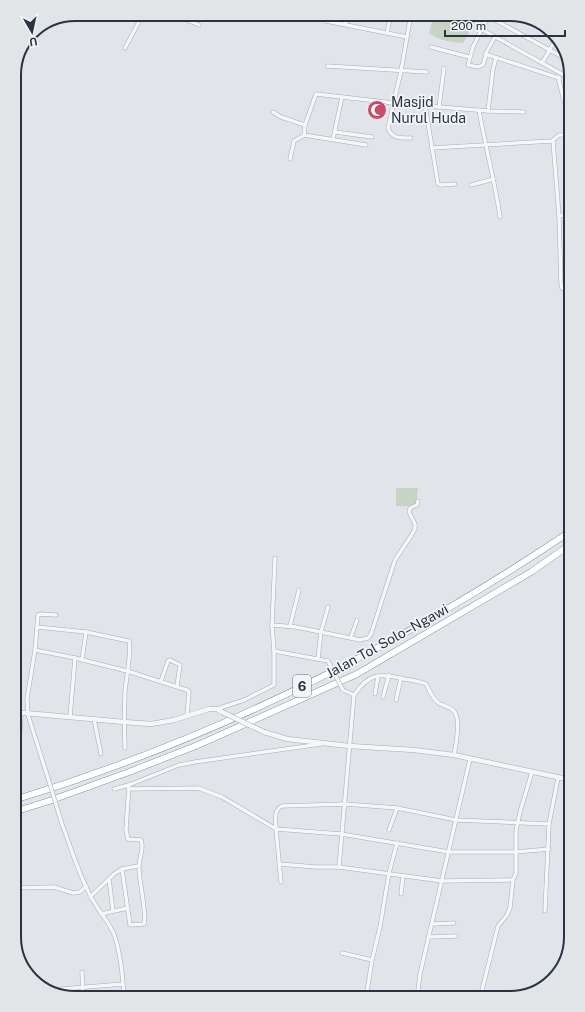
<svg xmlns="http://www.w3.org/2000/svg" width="585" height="1012" viewBox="0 0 585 1012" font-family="'Public Sans',sans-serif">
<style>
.green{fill:#c8d3c3}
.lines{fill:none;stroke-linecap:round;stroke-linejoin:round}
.minor-casing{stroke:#a6acb3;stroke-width:4.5}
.tertiary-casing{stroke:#a6acb3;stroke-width:5.5}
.motorway-casing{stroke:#89949f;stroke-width:7}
.minor{stroke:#f4f6f8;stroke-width:3.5}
.tertiary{stroke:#f4f6f8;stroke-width:4.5}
.motorway{stroke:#fff;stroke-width:6}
.minor-bridge-casing{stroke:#a6acb3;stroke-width:4.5;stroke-linecap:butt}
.tertiary-bridge-casing{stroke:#a6acb3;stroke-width:5.5;stroke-linecap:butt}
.minor-bridge{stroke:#f4f6f8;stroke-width:3.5}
.tertiary-bridge{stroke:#f4f6f8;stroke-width:4.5}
.labels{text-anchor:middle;stroke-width:3.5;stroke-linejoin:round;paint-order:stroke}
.shield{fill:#f1f4f7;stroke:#666e78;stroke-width:1}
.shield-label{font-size:13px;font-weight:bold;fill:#2a3441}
.poi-label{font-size:14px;fill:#2a3441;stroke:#f1f4f7;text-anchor:start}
.street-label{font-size:14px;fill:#2a3441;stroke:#f1f4f7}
.rim{fill:none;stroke:#2a3441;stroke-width:2}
</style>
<rect width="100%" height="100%" fill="#e1e5e9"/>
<g class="green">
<path d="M434 14H469L476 20 463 43C451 42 439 41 429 33Z"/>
<path d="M396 488H418L416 506H396Z"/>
</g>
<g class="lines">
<defs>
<g id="minor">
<path d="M172 14 199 25"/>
<path d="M381 14 390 16"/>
<path d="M411 14 401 71 388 128C392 139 401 138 411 138"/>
<path d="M484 14 568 60"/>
<path d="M489 14 473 47 468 65 478 67 483 65 487 51 495 37"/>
<path d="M326 21 407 37"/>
<path d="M344 24 354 14"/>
<path d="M481 29 571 79"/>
<path d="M387 33 391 14"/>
<path d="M431 47 469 57"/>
<path d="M125 48 143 14"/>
<path d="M485 54 559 78"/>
<path d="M542 63 556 39"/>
<path d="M327 66 427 72"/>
<path d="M559 77V81L564 101 566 104 571 108"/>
<path d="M425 105 438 184 440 185 455 184"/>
<path d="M439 107 444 68"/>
<path d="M479 110C485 146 495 181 500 217"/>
<path d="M488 111 493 69 496 58"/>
<path d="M273 112 281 117 305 125"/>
<path d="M567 122 571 159"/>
<path d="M335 132 372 137"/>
<path d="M333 139 342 97"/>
<path d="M553 141 559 216 561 284 562 288 565 289H571"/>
<path d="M366 145 304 135 305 125 316 94 403 104 488 111 524 112"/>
<path d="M431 148 552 141 559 135H569"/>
<path d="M290 159 294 141 303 136 304 135"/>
<path d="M471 185 494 179"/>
<path d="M559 216 571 214"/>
<path d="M272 625 296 627 360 640 368 638 371 634 395 560 411 536 415 529V524L409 512 410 508 417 505 418 501"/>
<path d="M290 626 299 590"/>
<path d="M37 627 86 632 129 641C132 649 126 680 125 691 124 710 124 729 125 748"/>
<path d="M351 637 357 620"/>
<path d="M35 650 75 658 127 671 187 690 189 692 187 716"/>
<path d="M274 651 328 661"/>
<path d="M318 659 321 632 328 607"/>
<path d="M82 660 86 632"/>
<path d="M161 681 168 661 170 660 180 665 177 686"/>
<path d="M343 690 354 695"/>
<path d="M375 694 378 676"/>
<path d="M383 697 389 675"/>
<path d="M396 700 401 678"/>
<path d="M217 709 244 700 274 685V651L272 625 275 558"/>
<path d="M70 717 75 658"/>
<path d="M94 719 101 754"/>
<path d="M20 732 21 713"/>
<path d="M48 778 28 715 27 699 35 650 38 615 40 614 56 615"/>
<path d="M114 789 129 785"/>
<path d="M128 789 198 788 222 797 276 829"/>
<path d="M62 824C71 848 78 872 90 895 97 910 110 922 115 937 121 956 123 978 124 998"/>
<path d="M276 829C276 821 273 810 282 806L345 804 397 808 456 820 549 824"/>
<path d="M389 830 397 808"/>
<path d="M279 864 316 867H339L442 881 513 880"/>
<path d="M339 867 354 695C369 673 379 673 404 679 411 680 419 681 426 684 430 691 432 699 440 704 445 706 450 707 454 711 461 719 456 745 454 755"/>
<path d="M122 869 130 925 144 924C147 911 139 883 139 868 138 859 145 849 141 840L128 839 126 830 129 785 179 765 195 762 321 744"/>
<path d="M109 879 113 911"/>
<path d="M281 882 276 829 341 834 449 852H516L549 849"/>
<path d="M14 888 54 887 73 893 80 892 86 886"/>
<path d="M401 894 403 876"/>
<path d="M90 897 114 874 122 869 138 866"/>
<path d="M545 911 549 824 558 778"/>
<path d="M101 914 128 908"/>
<path d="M433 924 454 923"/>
<path d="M430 937 456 936"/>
<path d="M342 953 372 960"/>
<path d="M82 972 83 998"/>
<path d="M67 989V997"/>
<path d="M50 990 123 984"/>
<path d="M366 998 372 960 380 927 389 873 397 843"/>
<path d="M417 998 420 974 470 759"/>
<path d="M480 998 498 926 507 915 510 908 513 880 516 873V831L520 812 532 772"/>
</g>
<g id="tertiary">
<path d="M542 24 545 25"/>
<path d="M14 712 124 722 151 724 174 720 209 709H217L222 712"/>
<path d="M264 732 287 739 349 746 414 750 454 755 571 780"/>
</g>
<g id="motorway">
<path d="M14 800C212 740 400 646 571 531"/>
<path d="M14 812 49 801 129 772 198 745 357 674 531 572 571 544"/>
</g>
</defs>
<use href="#minor" class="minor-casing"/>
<use href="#tertiary" class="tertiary-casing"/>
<use href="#motorway" class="motorway-casing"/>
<use href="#minor" class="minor"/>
<use href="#tertiary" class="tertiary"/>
<use href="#motorway" class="motorway"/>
<defs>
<g id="minor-bridge">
<path d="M328 661 343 690"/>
<path d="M48 778 62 824"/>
</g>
<path id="tertiary-bridge" d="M222 712 264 732"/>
</defs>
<use href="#minor-bridge" class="minor-bridge-casing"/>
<use href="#tertiary-bridge" class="tertiary-bridge-casing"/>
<use href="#minor-bridge" class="minor-bridge"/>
<use href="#tertiary-bridge" class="tertiary-bridge"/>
</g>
<defs>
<symbol id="mosque-disc" viewBox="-11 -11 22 22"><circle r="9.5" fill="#c94c68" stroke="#f1f4f7"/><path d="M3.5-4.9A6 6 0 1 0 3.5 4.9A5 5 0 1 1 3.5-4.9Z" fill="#fff"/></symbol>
</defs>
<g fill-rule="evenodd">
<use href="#mosque-disc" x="366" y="99" width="22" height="22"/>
</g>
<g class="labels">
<rect class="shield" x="293" y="675" width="18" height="22" rx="3"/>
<g class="shield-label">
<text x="302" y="691">6</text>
</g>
<g class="poi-label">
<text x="391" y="107">Masjid<tspan x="391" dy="16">Nurul Huda</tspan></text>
</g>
<g class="street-label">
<text transform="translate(387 641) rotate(-29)" y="5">Jalan Tol Solo–Ngawi</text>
</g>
</g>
<path d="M0 0H585V1012H0ZM75 21H510A54 54 0 0 1 564 75V937A54 54 0 0 1 510 991H75A54 54 0 0 1 21 937V75A54 54 0 0 1 75 21Z" fill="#e1e5e8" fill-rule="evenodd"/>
<path class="rim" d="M75 21H510A54 54 0 0 1 564 75V937A54 54 0 0 1 510 991H75A54 54 0 0 1 21 937V75A54 54 0 0 1 75 21Z"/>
<g transform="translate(32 32) rotate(171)" stroke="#f1f4f7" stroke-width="3" paint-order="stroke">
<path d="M0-3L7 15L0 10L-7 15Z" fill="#2a3441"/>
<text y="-6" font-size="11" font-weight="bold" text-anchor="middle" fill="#2a3441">U</text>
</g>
<path d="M445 30v6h120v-6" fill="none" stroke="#2a3441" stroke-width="2"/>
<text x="451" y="30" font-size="12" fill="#2a3441" stroke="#f1f4f7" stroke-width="3" paint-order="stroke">200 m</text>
</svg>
